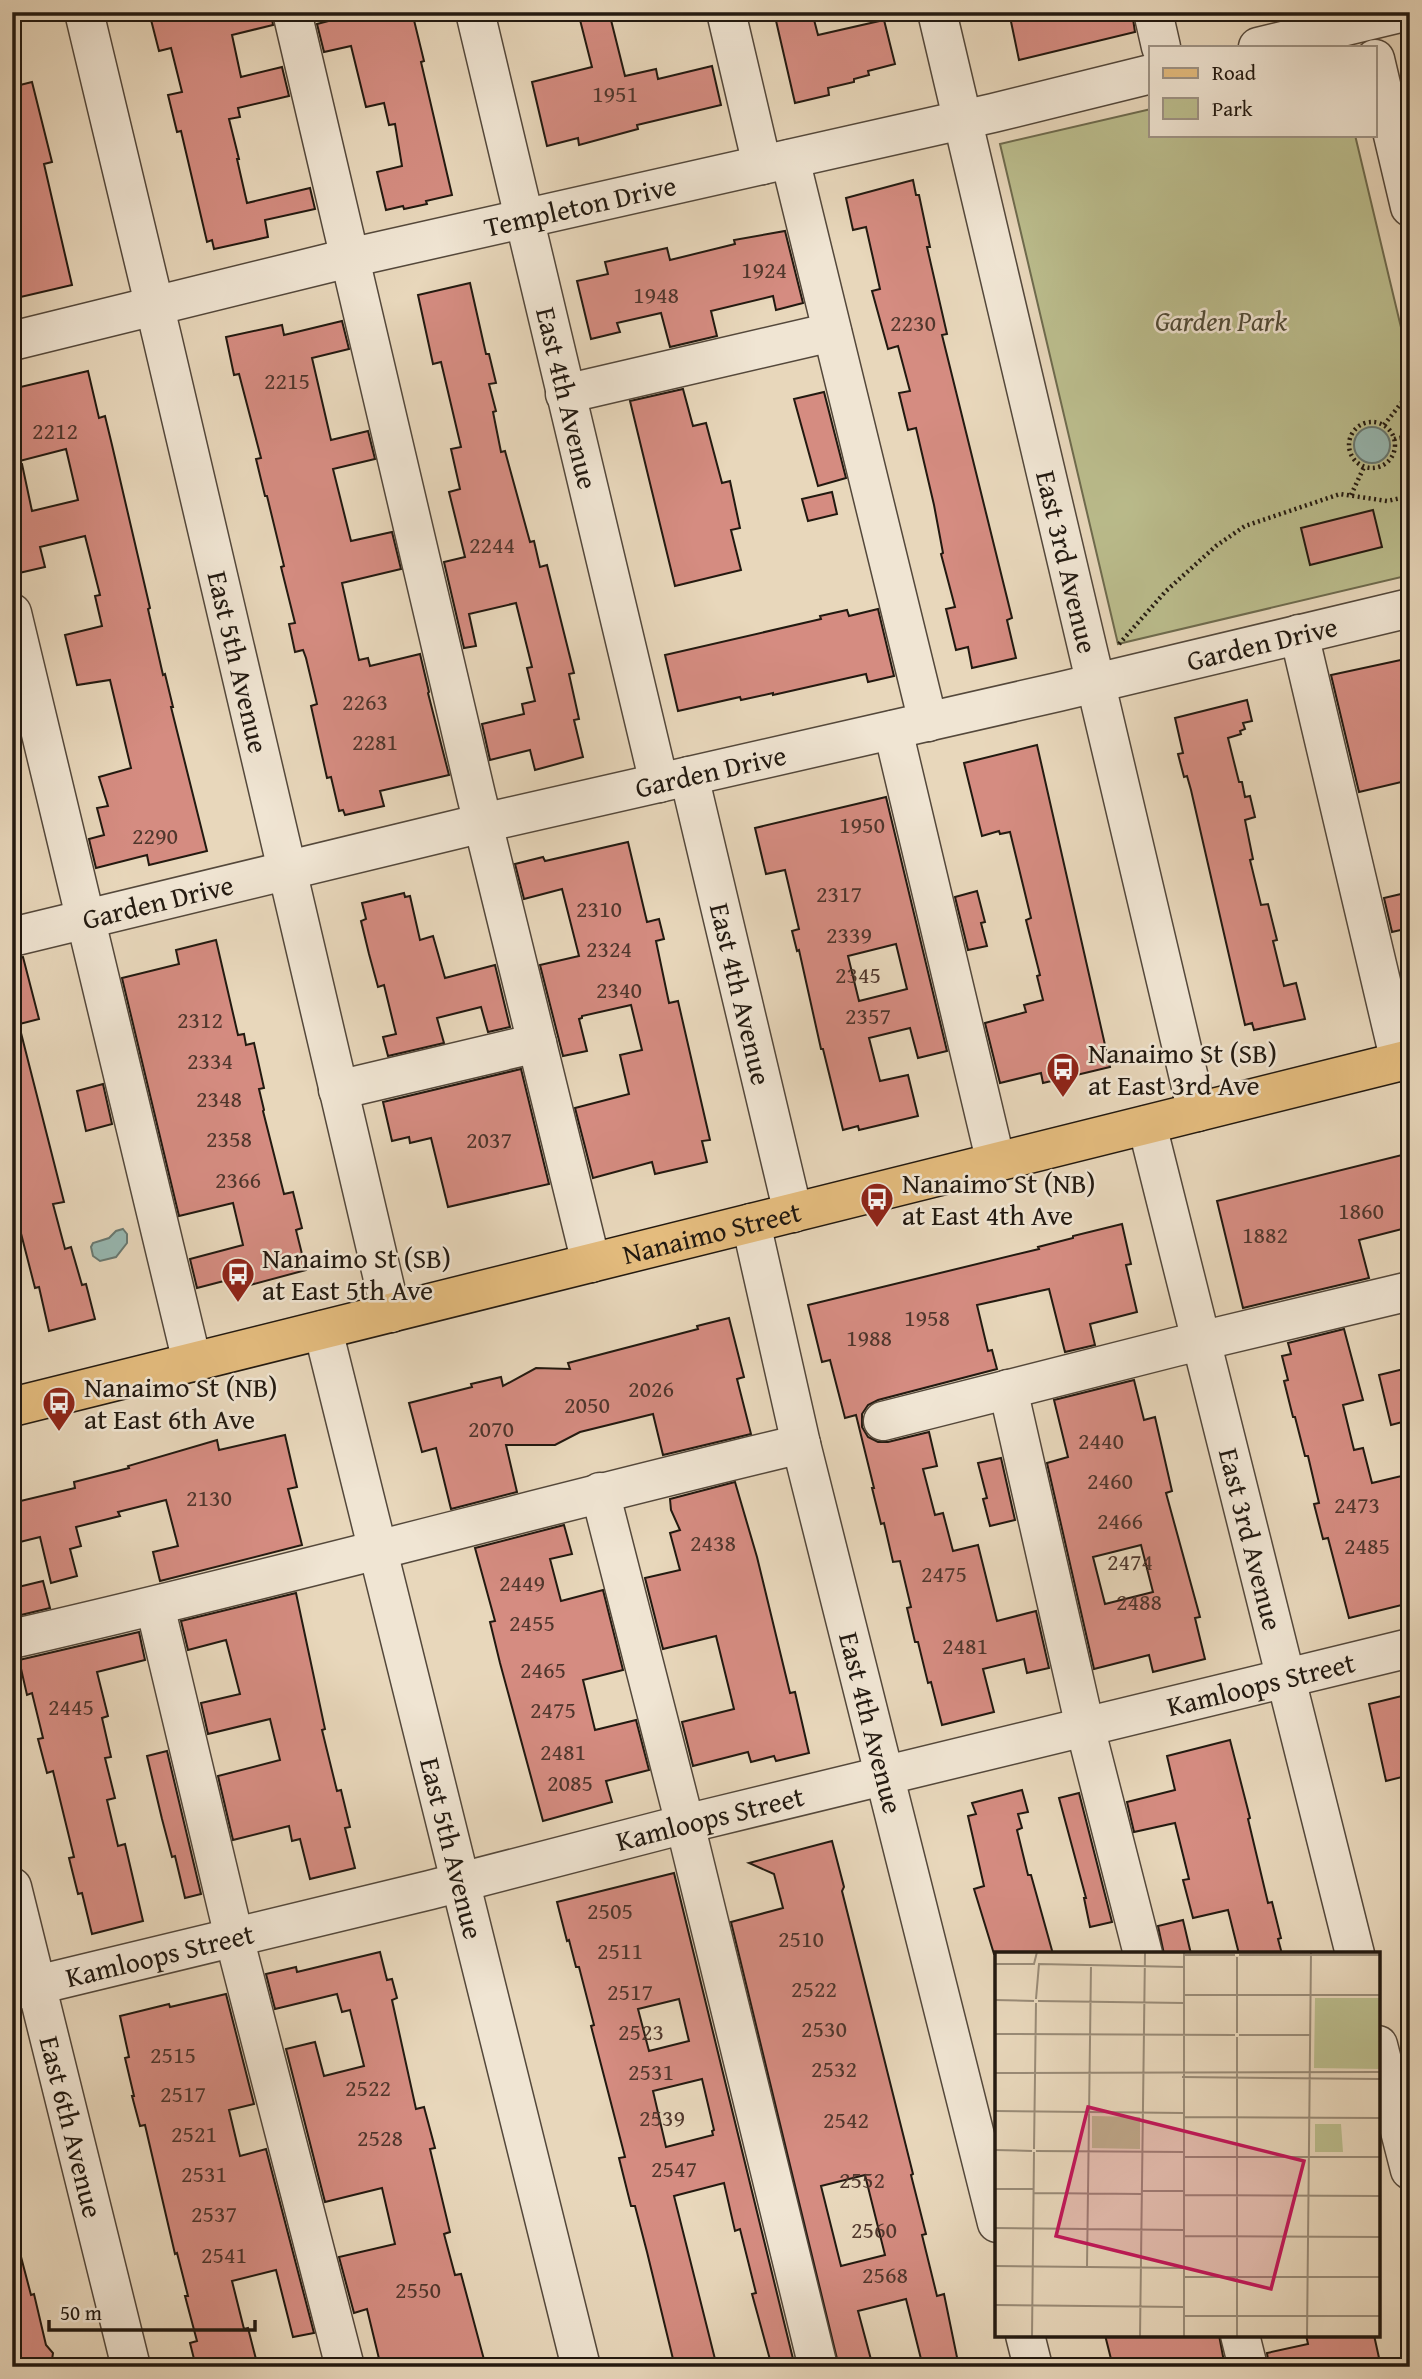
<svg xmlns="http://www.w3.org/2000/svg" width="1422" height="2379" viewBox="0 0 1422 2379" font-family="'Gentium Book Plus',serif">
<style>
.green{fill:#bbbd8d;stroke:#6e6b4e;stroke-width:2}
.water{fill:#97b9b3;stroke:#687972;stroke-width:2}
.building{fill:#d58c81;stroke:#221910;stroke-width:2;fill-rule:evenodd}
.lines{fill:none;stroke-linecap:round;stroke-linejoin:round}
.minor-casing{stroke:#54483b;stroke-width:41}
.major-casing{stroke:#221910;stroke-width:41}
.path{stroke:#221910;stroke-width:4.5;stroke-dasharray:2 3.5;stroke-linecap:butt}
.minor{stroke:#f0e5d3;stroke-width:38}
.major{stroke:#e4bc7e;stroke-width:38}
.labels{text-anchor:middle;stroke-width:5;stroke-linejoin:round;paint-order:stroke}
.number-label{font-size:24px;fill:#4f362c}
.street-label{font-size:28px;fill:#221910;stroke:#f0e5d3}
.park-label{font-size:28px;font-style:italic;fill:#504a36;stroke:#f0e5d3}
.poi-label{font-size:28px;fill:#221910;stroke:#f0e5d3;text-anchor:start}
.inset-road{fill:none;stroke:#998b77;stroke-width:2}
.view{fill:#c2185b;fill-opacity:0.15;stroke:#c2185b;stroke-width:3.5}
.inset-edge{fill:none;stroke:#221910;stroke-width:3.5}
</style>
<rect width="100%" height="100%" fill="#e8d7bb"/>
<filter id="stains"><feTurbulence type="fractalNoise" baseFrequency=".00286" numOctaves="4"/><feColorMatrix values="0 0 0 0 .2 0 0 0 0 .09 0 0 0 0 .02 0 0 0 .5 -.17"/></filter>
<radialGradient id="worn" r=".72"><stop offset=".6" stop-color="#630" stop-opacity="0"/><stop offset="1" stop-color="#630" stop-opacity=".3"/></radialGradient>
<path class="green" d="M1151 109V135H1355L1410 365V575L1118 644 1000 144Z"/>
<g class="water">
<circle cx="1372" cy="445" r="18"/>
<path d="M123 1229 127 1234V1243L116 1257 100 1261 93 1256 91 1247 93 1243 109 1238 116 1231Z"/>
</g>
<g class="building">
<path d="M149 12H271L273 25 232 35 241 77 282 67 289 96 238 108 240 117 229 119 239 159H237L247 203 310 188 315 209 265 220 268 237 214 249 212 240 207 242 181 131 177 132 168 95 182 92 171 48 159 51Z"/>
<path d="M339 12H412L424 61 421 62 452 195 426 201 427 204 404 209 403 206 386 210 377 172 402 166 395 124 389 125 384 103 366 107 351 46 324 52 317 24 340 18Z"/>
<path d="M578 12H609L625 76 656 69 658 79 712 66 721 105 637 125 638 129 579 145 578 138 547 146 532 82 592 67Z"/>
<path d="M774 12H812L818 35 884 20 895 64 868 71 869 75 854 79V82L828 88 829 95 795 103Z"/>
<path d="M1009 12H1132L1135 32 1019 60Z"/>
<path d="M32 82 52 162 44 164 72 285 12 299V87Z"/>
<path d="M913 180 916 195H919L930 247H927L947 334 942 335 1012 618 1007 620 1016 658 972 668 968 647 956 650 946 609 955 607 941 554 943 553 934 505 916 428 908 430 899 393 910 391 898 346 888 349 872 291 880 289 866 227 853 230 846 198Z"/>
<path d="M785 231 803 303 776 310 773 296 711 311 717 336 670 347 661 313 617 323 620 332 591 339 577 281 608 274 605 262 667 248 670 260 735 244 734 240Z"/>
<path d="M470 283 486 354H489L496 383 489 384 496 411 493 412 501 452 505 451 530 542 534 541 540 567 547 565 574 673 569 674 579 719 574 720 583 757 535 770 530 750 490 760 482 724 524 714 522 704 535 701 527 668 532 667 516 603 469 614 476 646 464 648 444 562 465 557 449 492 460 489 451 449 461 447 441 362 433 364 418 295Z"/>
<path d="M342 321 349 349 312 358 331 440 368 431 375 459 333 469 351 541 392 532 401 569 342 583 359 660 368 658 370 666 420 654 429 692 428 693 449 775 380 791 384 806 345 815 343 810 339 811 331 777 327 778 311 706 317 704 306 658 303 650 295 652 289 624 295 623 281 567 284 566 267 496H265L256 459 261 458 239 374 234 375 226 337 282 325 284 335Z"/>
<path d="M88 371 99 418 105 416 112 445 150 608 148 609 163 675 165 674 173 707H171L207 851 149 865 147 855 96 868 89 839 104 835 97 808 108 806 99 777 131 768 110 680 77 685 65 635 102 626 95 596 100 595 85 536 40 547 45 567 19 573 12 545V465L22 464 32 511 78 500 66 449 12 463V389Z"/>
<path d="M683 389 693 426 706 423 722 483 730 481 740 528 731 530 741 570 675 586 630 401Z"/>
<path d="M824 392 846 478 818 486 794 399Z"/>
<path d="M832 492 837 514 808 521 802 499Z"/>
<path d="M1373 510 1382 547 1310 565 1301 528Z"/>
<path d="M878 609 894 676 868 682 866 674 773 695V693L741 700 740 697 678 711 665 655 821 619 820 616 847 610 849 616Z"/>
<path d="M1410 658V780L1359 792 1331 675Z"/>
<path d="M1247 700 1252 721 1243 723 1245 729 1240 731 1241 734 1228 738 1239 782H1242L1245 797 1250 796 1255 817 1245 820 1253 859 1250 860 1261 905 1268 904 1277 940 1273 941 1284 986 1296 983 1305 1019 1254 1030 1252 1023 1245 1025 1191 790 1187 776 1184 777 1178 754 1183 753 1175 718Z"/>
<path d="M1037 745 1110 1067 1043 1083 1041 1073 1000 1083 985 1023 1026 1012 1024 1005 1043 1000 1037 976 1040 975 1026 920 1031 918 1010 832 1000 834 999 831 982 836 964 763Z"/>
<path d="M886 797 947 1051 918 1058 910 1028 869 1038 880 1081 908 1075 918 1116 859 1130 858 1126 843 1130 823 1049H821L799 950 797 951 792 931 799 929 785 870 766 874 755 828ZM896 944 907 989 859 1001 848 956Z"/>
<path d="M628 842 647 922 659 919 664 939 656 941 669 1003 678 1001 710 1140 702 1141 707 1162 655 1174 652 1162 593 1178 575 1108 629 1094 620 1055 642 1050 631 1005 582 1016V1018L579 1019 587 1051 563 1056 540 965 579 956 562 889 524 899 515 864 543 857 545 861Z"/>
<path d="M977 891 985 922 981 923 987 946 968 950 955 897Z"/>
<path d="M404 893 405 897 410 896 420 940 433 936 445 978 495 965 510 1027 488 1032 481 1007 437 1018 444 1043 388 1056 383 1037 396 1034 384 985 378 987 369 954 361 921 366 919 362 903Z"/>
<path d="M1401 894 1409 928 1392 932 1384 898Z"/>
<path d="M216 940 238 1035 244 1034 246 1045 254 1043 264 1088 259 1089 264 1110 263 1111 284 1194 293 1192 302 1228 296 1230 306 1270 250 1285 247 1275 197 1288 190 1259 243 1245 233 1203 179 1216 122 978 179 964 176 950Z"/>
<path d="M23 957 39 1019 12 1026 13 958Z"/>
<path d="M20 1029 64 1202 53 1204 65 1249 71 1247 82 1285 86 1284 95 1319 49 1331 39 1287 35 1288 16 1214 12 1215V1030Z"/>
<path d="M521 1069 549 1184 448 1207 431 1138 410 1143 409 1137 392 1141 383 1102Z"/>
<path d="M103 1084 112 1124 86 1131 77 1091Z"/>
<path d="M1410 1153V1227L1359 1240 1369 1278 1243 1308 1217 1201Z"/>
<path d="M1122 1224 1131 1264 1126 1265 1137 1312 1090 1324 1095 1345 1065 1352 1049 1289 977 1305 988 1351 992 1350 997 1369 878 1400 868 1405 862 1414V1427L868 1437 878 1442H888L929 1432 937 1466 923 1469 935 1515 943 1513 953 1551 978 1545 997 1621 1036 1611 1049 1668 1027 1673 1024 1659 983 1669 994 1712 942 1725 931 1682 928 1683 918 1642H915L907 1608 911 1607 900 1561 893 1562 884 1523 881 1524 872 1488H874L856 1415 845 1418 830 1360 822 1362 808 1305 1039 1249 1038 1247 1073 1238V1236Z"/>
<path d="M729 1318 744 1377 737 1379 751 1434 663 1455 653 1414 580 1432 555 1445H506L517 1492 451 1509 436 1448 422 1452 409 1403 472 1387 471 1384 501 1377 503 1386 536 1368 570 1369 568 1363 698 1329 697 1326Z"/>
<path d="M1344 1329 1363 1400 1343 1405 1354 1450 1363 1448 1372 1483 1410 1474V1603L1349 1618 1328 1538 1323 1539 1314 1504 1319 1503 1308 1456H1305L1295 1417H1293L1284 1381 1288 1380 1282 1356 1291 1354 1288 1343Z"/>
<path d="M1404 1369 1410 1391V1420L1391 1425 1379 1375Z"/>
<path d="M1134 1380 1144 1420 1155 1417 1172 1491 1166 1493 1200 1617 1195 1618 1205 1659 1153 1672 1149 1655 1094 1669 1047 1463 1068 1457 1054 1400ZM1141 1545 1153 1592 1105 1604 1093 1557Z"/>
<path d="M285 1435 297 1487 288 1489 302 1545 160 1581 153 1552 178 1546 166 1500 118 1512 120 1516 76 1527 81 1546 70 1549 77 1576 51 1583 40 1537 12 1544V1503L75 1488 74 1482 129 1468 128 1466 217 1440 219 1450Z"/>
<path d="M1001 1458 1015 1520 990 1526 983 1499 987 1498 978 1463Z"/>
<path d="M735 1482 757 1557 790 1693 795 1692 809 1753 776 1761 774 1756 751 1762 748 1752 693 1766 682 1722 734 1709 716 1636 663 1649 645 1578 680 1570 670 1533 680 1530 671 1510 670 1499Z"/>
<path d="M564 1525 572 1554 550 1559 561 1601 603 1590 623 1670 583 1680 595 1730 636 1720 649 1770 606 1781 612 1802 543 1821 500 1663 490 1622 495 1621 475 1548Z"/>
<path d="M43 1581 50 1608 21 1615 14 1588Z"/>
<path d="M296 1593 325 1729 322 1730 337 1791 341 1790 350 1827 345 1828 355 1868 310 1879 300 1839 292 1841 289 1826 233 1840 218 1776 280 1760 270 1719 208 1734 201 1703 240 1694 226 1640 188 1650 181 1621Z"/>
<path d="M139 1632 145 1660 97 1672 108 1716 102 1718 111 1757 105 1758 115 1798 107 1800 118 1846 125 1844 143 1921 92 1934 82 1893 78 1894 69 1858 74 1857 53 1771 47 1773 38 1739 43 1738 32 1693 27 1695 19 1660Z"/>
<path d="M1410 1694V1775L1386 1781 1369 1704Z"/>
<path d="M1230 1740 1250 1818 1248 1819 1268 1903 1272 1902 1281 1938 1278 1939 1282 1954H1239L1228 1910 1193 1918 1183 1880 1189 1879 1175 1823 1134 1832 1127 1802 1175 1790 1167 1756Z"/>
<path d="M167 1751 201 1894 185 1898 175 1856 172 1857 162 1819 147 1756Z"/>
<path d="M1022 1790 1028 1812 1018 1814 1022 1828 1017 1830 1028 1875H1031L1053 1954H994L974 1889 984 1886 968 1816 976 1814 972 1803Z"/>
<path d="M1079 1793 1112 1922 1090 1927 1084 1898H1086L1059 1798Z"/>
<path d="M832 1841 844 1887 842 1891 913 2174 911 2175 926 2234 922 2235 937 2296 944 2294 959 2367H923L906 2299 858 2311 873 2367H839L731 1922 783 1908 774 1874 749 1863ZM865 2175 885 2255 841 2266 821 2186Z"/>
<path d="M674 1873 795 2367H772L752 2294 756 2293 740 2229 735 2231 724 2183 674 2196 717 2367H678L676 2359H673L647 2252 635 2206H631L619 2158 625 2157 591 2026 594 2025 579 1967H576L569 1940 567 1941 557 1902ZM679 1999 689 2041 649 2051 638 2009ZM702 2079 714 2130 712 2131 713 2135 666 2147 653 2091Z"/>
<path d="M1183 1920 1191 1954H1164L1158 1926Z"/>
<path d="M380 1952 387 1980 392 1979 397 1998 392 2000 416 2109 424 2107 435 2148 430 2149 450 2232 444 2234 455 2275 461 2274 486 2367H381L367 2309 354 2313 339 2257 395 2244 382 2188 325 2202 286 2049 315 2042 324 2076 364 2066 350 2010 342 2012 337 1994 275 2009 266 1974 296 1967 297 1972Z"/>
<path d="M226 1994 254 2104 229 2110 240 2156 266 2149 314 2333 293 2337 276 2270 232 2281 244 2329 248 2328 258 2367H196L190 2343 197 2341 185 2296H188L177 2253 175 2254 145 2125 140 2126 132 2096H134L125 2058 129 2057 120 2016 169 2004 170 2007Z"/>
<path d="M20 2253 31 2295 34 2294 46 2345 53 2353 51 2367H12V2254Z"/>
<path d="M1105 2335H1219L1225 2367H1113Z"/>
<path d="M1306 2335H1374L1381 2367H1269L1267 2353 1308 2344Z"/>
</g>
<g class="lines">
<defs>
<g id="minor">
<path id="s1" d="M84 12 162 337 391 1313"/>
<path d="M292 12 476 795 591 1263"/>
<path id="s2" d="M475 12 659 783"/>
<path d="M726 12 762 165"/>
<path id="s3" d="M937 12 1197 1112"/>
<path d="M1153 12 1161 47"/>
<path d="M1258 47 1404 12"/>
<path d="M1375 59 1410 207"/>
<path d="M790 159 928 722"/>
<path id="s4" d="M12 341 349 258 993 113 1151 74"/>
<path d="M565 394 832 332"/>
<path d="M12 613 192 1362"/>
<path d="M1299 634 1400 1062"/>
<path d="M893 730 996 1163"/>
<path id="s5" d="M689 776 793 1213"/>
<path id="s6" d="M12 937 483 823 1058 692 1410 608"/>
<path d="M338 1090 537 1043"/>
<path id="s7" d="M1147 1125 1355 1954"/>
<path id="s8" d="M751 1223 801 1444 997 2223"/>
<path id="s9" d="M323 1330 581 2367"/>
<path d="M1008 1389 1085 1727 1143 1954"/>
<path d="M883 1421 1175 1347 1410 1291"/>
<path d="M600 1492 685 1824 818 2367"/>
<path d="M155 1606 234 1937 345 2367"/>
<path d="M12 1639C276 1579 537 1507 801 1444"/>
<path id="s10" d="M12 1887 131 2367"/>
<path id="s11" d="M12 1991 430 1890 685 1824 1410 1648"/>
<path d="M1378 2045 1410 2170"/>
<path d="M1025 2335 1033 2367"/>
<path d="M1240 2335 1248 2367"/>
</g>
<g id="major">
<path id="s12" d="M12 1407 1410 1059"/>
</g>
</defs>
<use href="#minor" class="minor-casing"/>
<use href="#major" class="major-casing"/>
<g class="path">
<circle cx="1372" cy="445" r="23"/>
<path d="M1384 425 1410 392"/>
<path d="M1394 439 1410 436"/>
<path d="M1351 495 1364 467"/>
<path d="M1119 644 1166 591 1216 546 1245 526 1340 494 1387 501 1410 496"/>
</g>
<use href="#minor" class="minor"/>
<use href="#major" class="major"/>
</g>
<defs>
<symbol id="bus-pin" viewBox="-11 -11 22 30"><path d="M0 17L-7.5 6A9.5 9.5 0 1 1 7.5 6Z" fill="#8f2418" stroke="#f0e5d3"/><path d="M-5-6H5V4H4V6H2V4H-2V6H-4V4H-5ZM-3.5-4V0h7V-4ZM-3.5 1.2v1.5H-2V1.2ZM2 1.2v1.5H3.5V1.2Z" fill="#fff"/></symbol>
</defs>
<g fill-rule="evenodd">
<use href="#bus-pin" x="1044" y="1050" width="38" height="52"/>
<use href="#bus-pin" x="858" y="1180" width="38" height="52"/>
<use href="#bus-pin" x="219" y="1255" width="38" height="52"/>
<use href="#bus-pin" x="40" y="1384" width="38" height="52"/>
</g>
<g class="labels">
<g class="number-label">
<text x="615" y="102">1951</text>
<text x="764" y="278">1924</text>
<text x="656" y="303">1948</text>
<text x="913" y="331">2230</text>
<text x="287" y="389">2215</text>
<text x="55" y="439">2212</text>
<text x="492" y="553">2244</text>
<text x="365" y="710">2263</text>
<text x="375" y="750">2281</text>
<text x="862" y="833">1950</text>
<text x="155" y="844">2290</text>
<text x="839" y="902">2317</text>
<text x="599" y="917">2310</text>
<text x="849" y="943">2339</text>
<text x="609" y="957">2324</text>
<text x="858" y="983">2345</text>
<text x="619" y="998">2340</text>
<text x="868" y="1024">2357</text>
<text x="200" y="1028">2312</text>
<text x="210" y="1069">2334</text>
<text x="219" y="1107">2348</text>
<text x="229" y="1147">2358</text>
<text x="489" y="1148">2037</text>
<text x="238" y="1188">2366</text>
<text x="1361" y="1219">1860</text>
<text x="1265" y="1243">1882</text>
<text x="927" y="1326">1958</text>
<text x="869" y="1346">1988</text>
<text x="651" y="1397">2026</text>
<text x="587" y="1413">2050</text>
<text x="491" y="1437">2070</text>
<text x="1101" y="1449">2440</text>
<text x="1110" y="1489">2460</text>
<text x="209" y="1506">2130</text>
<text x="1357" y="1513">2473</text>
<text x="1120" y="1529">2466</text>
<text x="713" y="1551">2438</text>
<text x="1367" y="1554">2485</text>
<text x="1130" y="1570">2474</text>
<text x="944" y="1582">2475</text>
<text x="522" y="1591">2449</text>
<text x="1139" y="1610">2488</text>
<text x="532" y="1631">2455</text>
<text x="965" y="1654">2481</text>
<text x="543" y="1678">2465</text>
<text x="71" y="1715">2445</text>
<text x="553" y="1718">2475</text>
<text x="563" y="1760">2481</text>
<text x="570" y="1791">2085</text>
<text x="610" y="1919">2505</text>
<text x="801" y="1947">2510</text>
<text x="620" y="1959">2511</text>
<text x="814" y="1997">2522</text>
<text x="630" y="2000">2517</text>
<text x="824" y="2037">2530</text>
<text x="641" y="2040">2523</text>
<text x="173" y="2063">2515</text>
<text x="834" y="2077">2532</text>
<text x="651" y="2080">2531</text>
<text x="368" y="2096">2522</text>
<text x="183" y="2102">2517</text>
<text x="662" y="2126">2539</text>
<text x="846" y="2128">2542</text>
<text x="194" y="2142">2521</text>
<text x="380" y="2146">2528</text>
<text x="674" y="2177">2547</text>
<text x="204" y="2182">2531</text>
<text x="862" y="2188">2552</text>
<text x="214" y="2222">2537</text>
<text x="874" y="2238">2560</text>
<text x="224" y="2263">2541</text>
<text x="885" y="2283">2568</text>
<text x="418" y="2298">2550</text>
</g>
<g class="street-label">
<text dy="10" stroke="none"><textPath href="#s4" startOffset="584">Templeton Drive</textPath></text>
<text dy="10" stroke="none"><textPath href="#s2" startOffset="397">East 4th Avenue</textPath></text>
<text dy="10" stroke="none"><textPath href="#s3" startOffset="565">East 3rd Avenue</textPath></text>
<text dy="10" stroke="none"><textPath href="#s6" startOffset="1284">Garden Drive</textPath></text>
<text dy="10" stroke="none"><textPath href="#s1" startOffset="668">East 5th Avenue</textPath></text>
<text dy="10" stroke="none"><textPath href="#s6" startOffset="718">Garden Drive</textPath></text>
<text dy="10" stroke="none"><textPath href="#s6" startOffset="150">Garden Drive</textPath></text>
<text dy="10" stroke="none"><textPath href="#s5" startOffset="224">East 4th Avenue</textPath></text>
<text dy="10" stroke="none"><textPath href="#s12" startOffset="721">Nanaimo Street</textPath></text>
<text dy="10" stroke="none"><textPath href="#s7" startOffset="427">East 3rd Avenue</textPath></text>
<text dy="10" stroke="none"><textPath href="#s11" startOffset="1286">Kamloops Street</textPath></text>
<text dy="10" stroke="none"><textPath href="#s8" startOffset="514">East 4th Avenue</textPath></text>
<text dy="10" stroke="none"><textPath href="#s11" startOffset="719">Kamloops Street</textPath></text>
<text dy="10" stroke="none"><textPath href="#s9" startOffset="534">East 5th Avenue</textPath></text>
<text dy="10" stroke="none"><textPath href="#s11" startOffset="152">Kamloops Street</textPath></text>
<text dy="10" stroke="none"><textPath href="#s10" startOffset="247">East 6th Avenue</textPath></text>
</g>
<g class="park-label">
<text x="1221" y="331">Garden Park</text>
</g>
<g class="poi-label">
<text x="1088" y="1063">Nanaimo St (SB)<tspan x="1088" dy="32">at East 3rd Ave</tspan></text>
<text x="902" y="1193">Nanaimo St (NB)<tspan x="902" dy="32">at East 4th Ave</tspan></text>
<text x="262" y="1268">Nanaimo St (SB)<tspan x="262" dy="32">at East 5th Ave</tspan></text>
<text x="84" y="1397">Nanaimo St (NB)<tspan x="84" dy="32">at East 6th Ave</tspan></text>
</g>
</g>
<g transform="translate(995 1952)">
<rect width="385" height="385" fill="#e8d7bb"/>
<path d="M320 46H385V117L319 116ZM97 164 145 165V197L97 196ZM320 172H346L348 200H320Z" fill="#bbbd8d"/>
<path class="inset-road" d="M189 3H240M244 3H385M0 12H39L42 0M189 43H385M41 47 44 12 189 15M0 48 39 49M43 49 189 51M242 81V5M0 82 240 83M244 83H315M0 121 385 120M187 125 385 127M0 159 189 161M189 165 385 166M39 197 41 51M0 198 37 199M41 199 189 200M189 205H385M0 237H39M147 239H189M39 241 147 242M189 243 385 244M0 276 189 278M189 284 385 285M0 314 189 316M92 315 96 13M189 325H385M0 353 189 355M189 364H384M37 385 39 200M145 385 150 0M189 385V0M242 385V85M312 385 316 0"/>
<path class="view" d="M93 155 309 209 276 337 61 284Z"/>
<rect width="385" height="385" class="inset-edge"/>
</g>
<rect width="1422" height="2379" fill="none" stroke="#e8d7bb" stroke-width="42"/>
<rect x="14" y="14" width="1394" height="2351" fill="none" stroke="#221910" stroke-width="3.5"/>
<rect x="21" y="21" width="1380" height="2337" fill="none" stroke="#221910" stroke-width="2"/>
<rect x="1149" y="46" width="228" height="91" fill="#f0e5d3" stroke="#9e9385" stroke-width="2"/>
<rect x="1163" y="68" width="35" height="10" fill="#e4bc7e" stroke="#9e9385" stroke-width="2"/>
<text x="1212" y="80" font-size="21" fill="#221910">Road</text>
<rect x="1163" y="98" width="35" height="21" fill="#bbbd8d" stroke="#9e9385" stroke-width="2"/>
<text x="1212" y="116" font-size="21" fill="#221910">Park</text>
<path d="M49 2320v10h206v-10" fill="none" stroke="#221910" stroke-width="3.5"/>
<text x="60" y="2320" font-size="21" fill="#221910" stroke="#f0e5d3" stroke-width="5" paint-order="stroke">50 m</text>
<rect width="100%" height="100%" filter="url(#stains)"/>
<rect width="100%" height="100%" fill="url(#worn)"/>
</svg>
